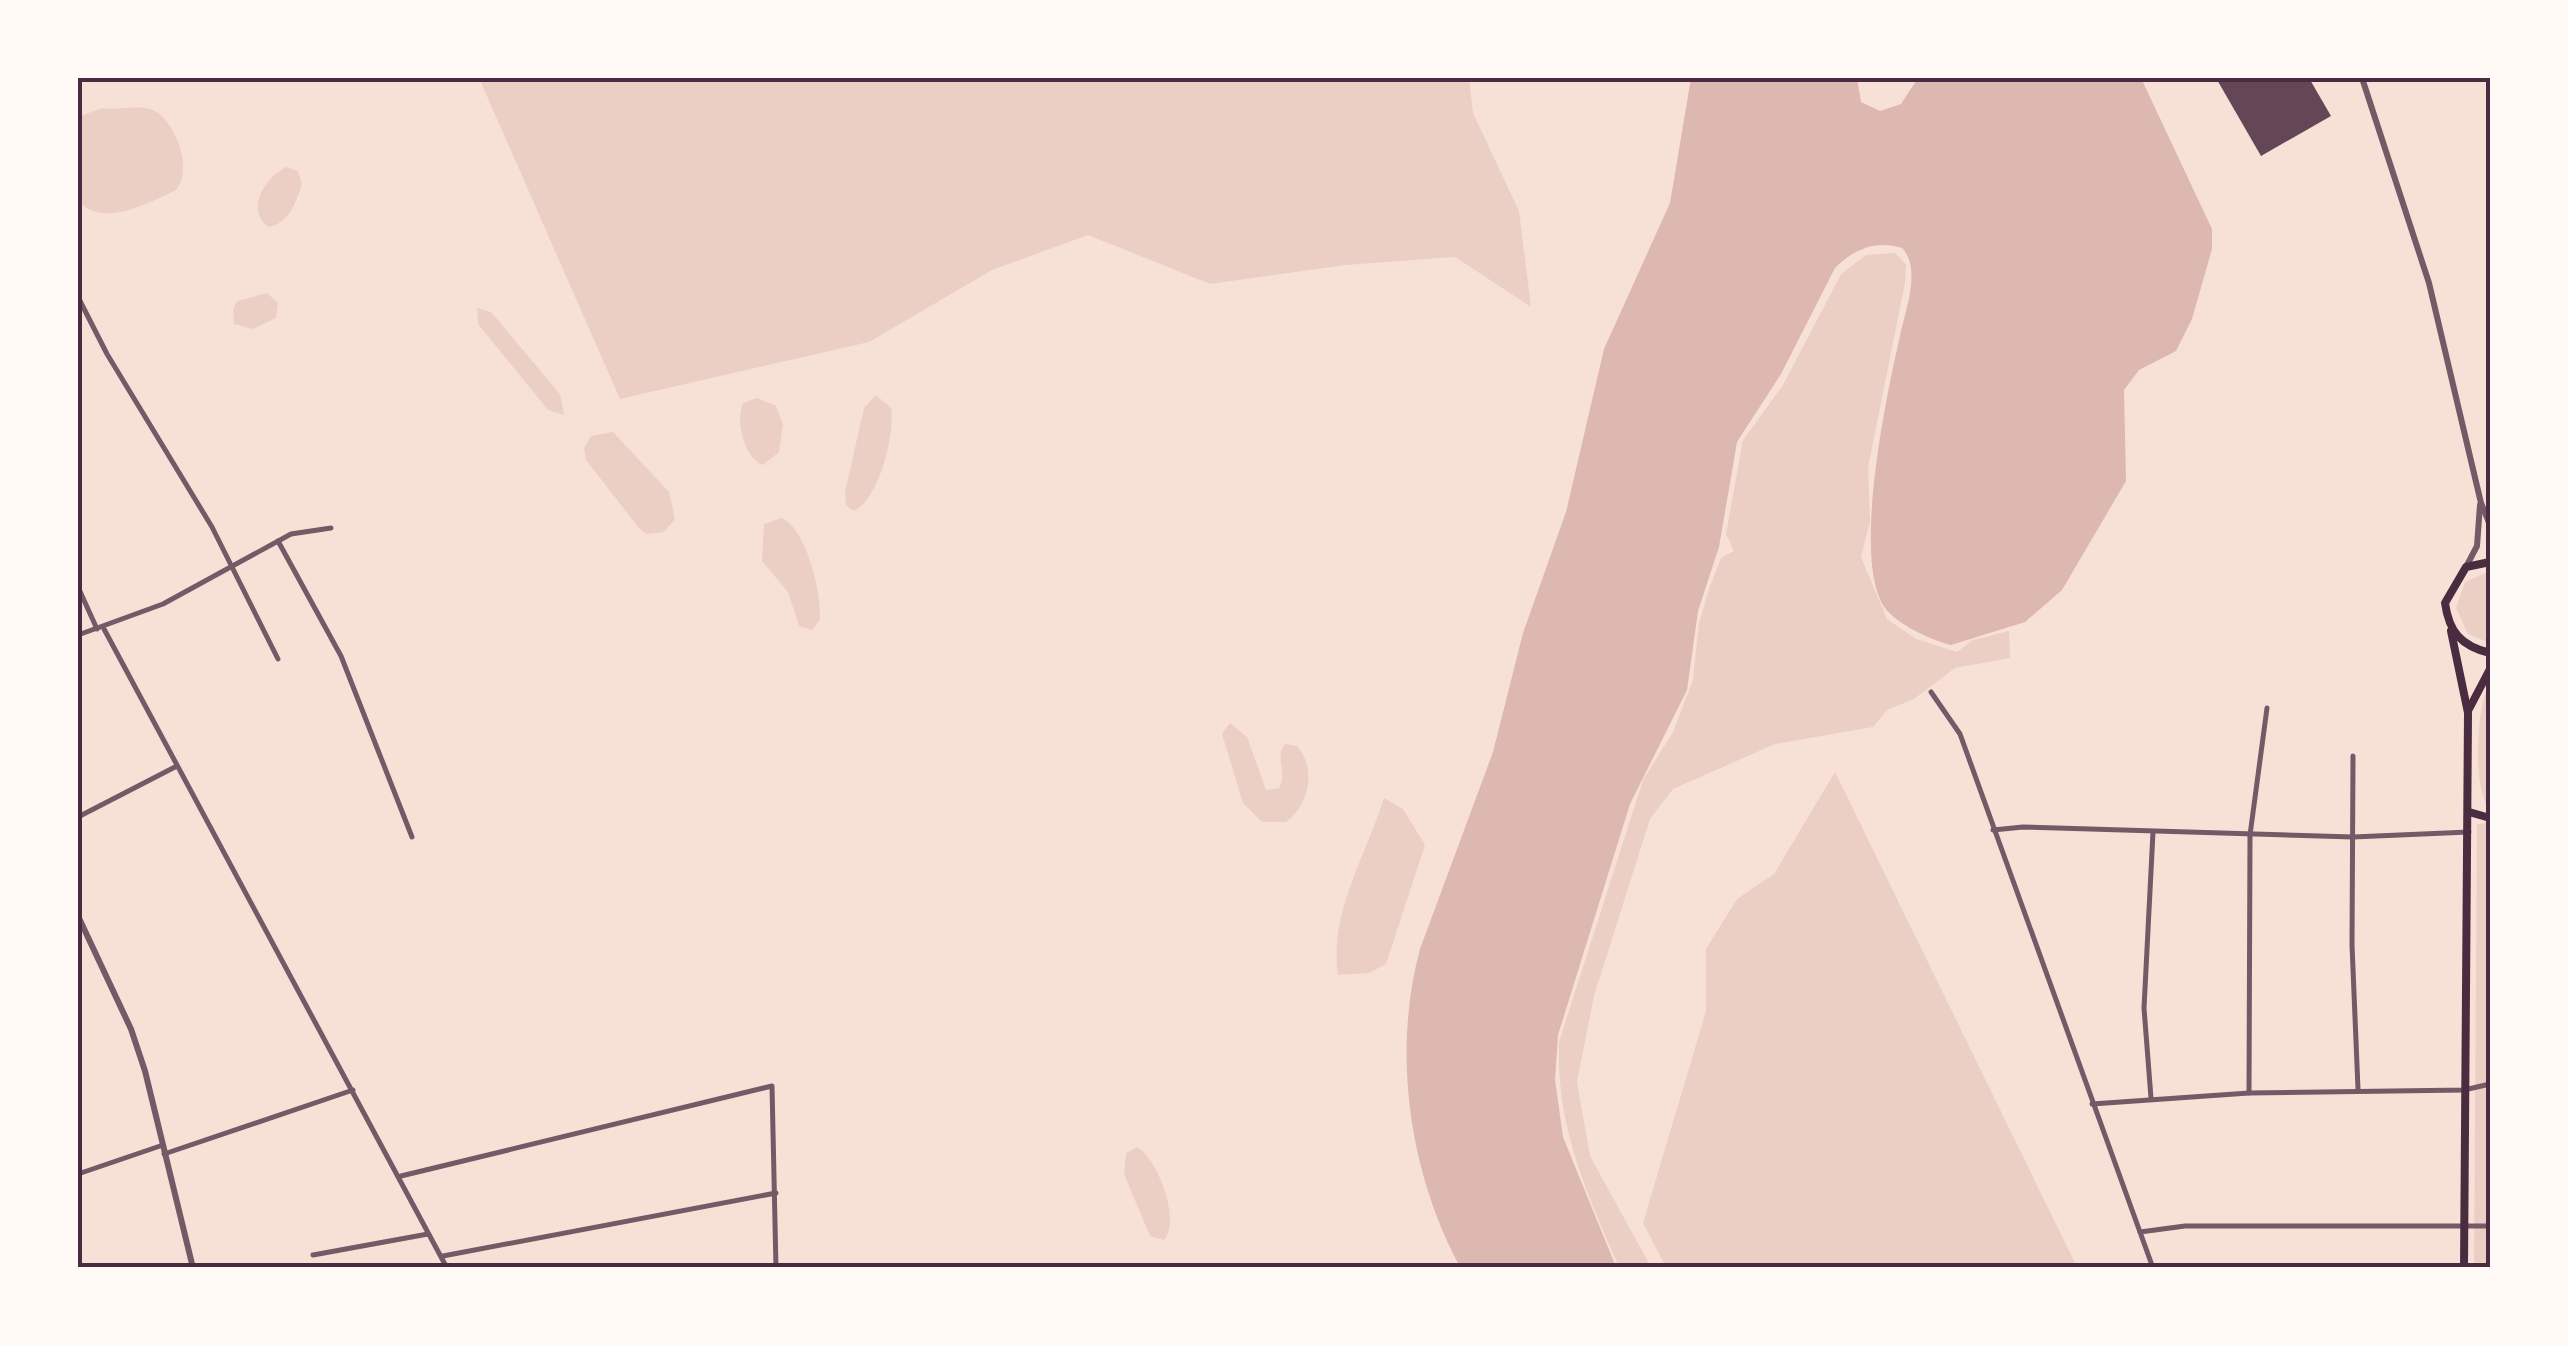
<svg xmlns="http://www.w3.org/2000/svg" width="2568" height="1345" viewBox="0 0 2568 1345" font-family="'Noto Sans',sans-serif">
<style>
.green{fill:#ebcfc5}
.water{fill:#dcb8b0}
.building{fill:#644757}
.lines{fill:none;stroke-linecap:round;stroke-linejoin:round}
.minor{stroke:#755966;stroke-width:5}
.tertiary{stroke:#755966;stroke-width:6}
.secondary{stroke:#4a2c40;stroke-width:8}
.neatline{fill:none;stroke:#4a2c40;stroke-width:4}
</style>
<rect width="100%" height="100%" fill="#f7e1d7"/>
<g class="green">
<path d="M479 78H1469L1473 113 1519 211 1531 307 1455 257 1346 265 1210 284 1088 235 992 270 869 342 620 399Z"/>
<path d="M102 108C116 110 136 105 150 109 173 115 195 169 176 190 149 203 99 230 78 199V117Z"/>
<path d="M286 167 298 171 302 184C296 202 289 224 268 227 245 209 265 178 286 167Z"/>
<path d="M1895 253 1906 264 1905 283 1868 468 1870 522 1861 557 1887 619 1916 639 1957 652 1973 640 2009 631 2010 658 1955 668 1914 699 1887 710 1873 727 1775 744 1673 789 1650 819 1594 996 1577 1082 1590 1156 1651 1267H1619C1586 1192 1556 1126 1559 1042L1643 780 1673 732 1693 680 1699 623 1710 586 1721 558 1734 551 1726 534 1743 440 1783 385 1841 274 1866 255Z"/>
<path d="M267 293 278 303 276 318 253 329 234 324 233 309 237 301Z"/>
<path d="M477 308 491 312 560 394 564 415 548 410 478 324Z"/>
<path d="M876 395 891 408C896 432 878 503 853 511L846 505 845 492 864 408Z"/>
<path d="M757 398 776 406 783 424 779 452 763 465C744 458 735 421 743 403Z"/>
<path d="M613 432 669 492 675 519 664 532 646 534 639 528 586 460 584 448 591 436Z"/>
<path d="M782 518C807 530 822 594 820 620L812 630 799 626 788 592 762 561 764 524Z"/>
<path d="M2490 571V643L2468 634 2456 608 2465 582Z"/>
<path d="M2490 683V809C2472 792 2476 704 2490 683Z"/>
<path d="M1230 723 1247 737 1266 790 1279 788C1288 773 1274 757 1285 744L1297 746C1317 768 1309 806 1286 822H1262L1243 803 1222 734Z"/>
<path d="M1835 772 2077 1267H1666L1643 1223 1706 1011V949L1737 899 1774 874Z"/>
<path d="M1384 798 1403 809 1425 845 1386 964 1369 973 1338 975C1329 912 1366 856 1384 798Z"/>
<path d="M2490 823V1267L2474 1268 2477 824Z"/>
<path d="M1137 1147C1158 1159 1181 1221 1164 1240L1150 1236 1124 1174 1126 1153Z"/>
</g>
<path class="water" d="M1691 78H1857L1861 102 1880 111 1901 104 1918 78H2141L2212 229V249L2192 319 2176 351 2139 370 2124 390 2126 481 2062 590 2025 622 1951 645C1931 640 1898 625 1885 608 1851 560 1887 393 1900 336 1905 310 1922 269 1902 248 1876 240 1854 249 1835 268L1781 374 1737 442 1719 547 1698 611 1687 690 1630 804 1558 1035 1555 1080 1563 1137 1616 1267H1460C1409 1172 1392 1053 1420 949L1493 752 1523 633 1566 512 1604 349 1670 203Z"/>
<path class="building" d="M2216 78H2309L2331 116 2261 156Z"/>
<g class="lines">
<g class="minor">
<path d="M78 297 107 354 212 527 278 659"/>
<path d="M278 541 341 656 412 837"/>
<path d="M78 587 97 629"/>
<path d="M104 629 447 1268"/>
<path d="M78 635 163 604 291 534 331 528"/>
<path d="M1931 692 1960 734 2153 1268"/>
<path d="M2353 756 2352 945 2358 1089"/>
<path d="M78 817 175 767"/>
<path d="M1993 830 2023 827 2353 837 2469 832"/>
<path d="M2249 1093 2250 835 2267 708"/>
<path d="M2151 1098 2144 1008 2153 832"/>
<path d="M2092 1104 2249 1093 2464 1090 2490 1084"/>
<path d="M164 1154 353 1090"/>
<path d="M78 1174 163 1145"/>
<path d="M401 1176 772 1086 776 1268"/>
<path d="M2140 1232 2185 1226H2490"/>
<path d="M313 1255 428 1234"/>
<path d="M443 1256 776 1193"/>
</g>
<g class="tertiary">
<path d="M2362 78 2429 283 2481 503 2490 525"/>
<path d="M2466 567 2477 546 2480 505"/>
<path d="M78 916 131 1029 145 1071 193 1268"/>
</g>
<g class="secondary">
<path d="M2490 562 2466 567 2445 603C2449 632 2461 646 2490 653"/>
<path d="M2451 631 2468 713 2464 1268"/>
<path d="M2469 709 2490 669"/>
<path d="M2469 812 2490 818"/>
</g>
</g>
<rect width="2568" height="1345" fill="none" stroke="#fffaf5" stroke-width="160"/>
<rect x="80" y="80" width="2408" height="1185" class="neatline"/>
</svg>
